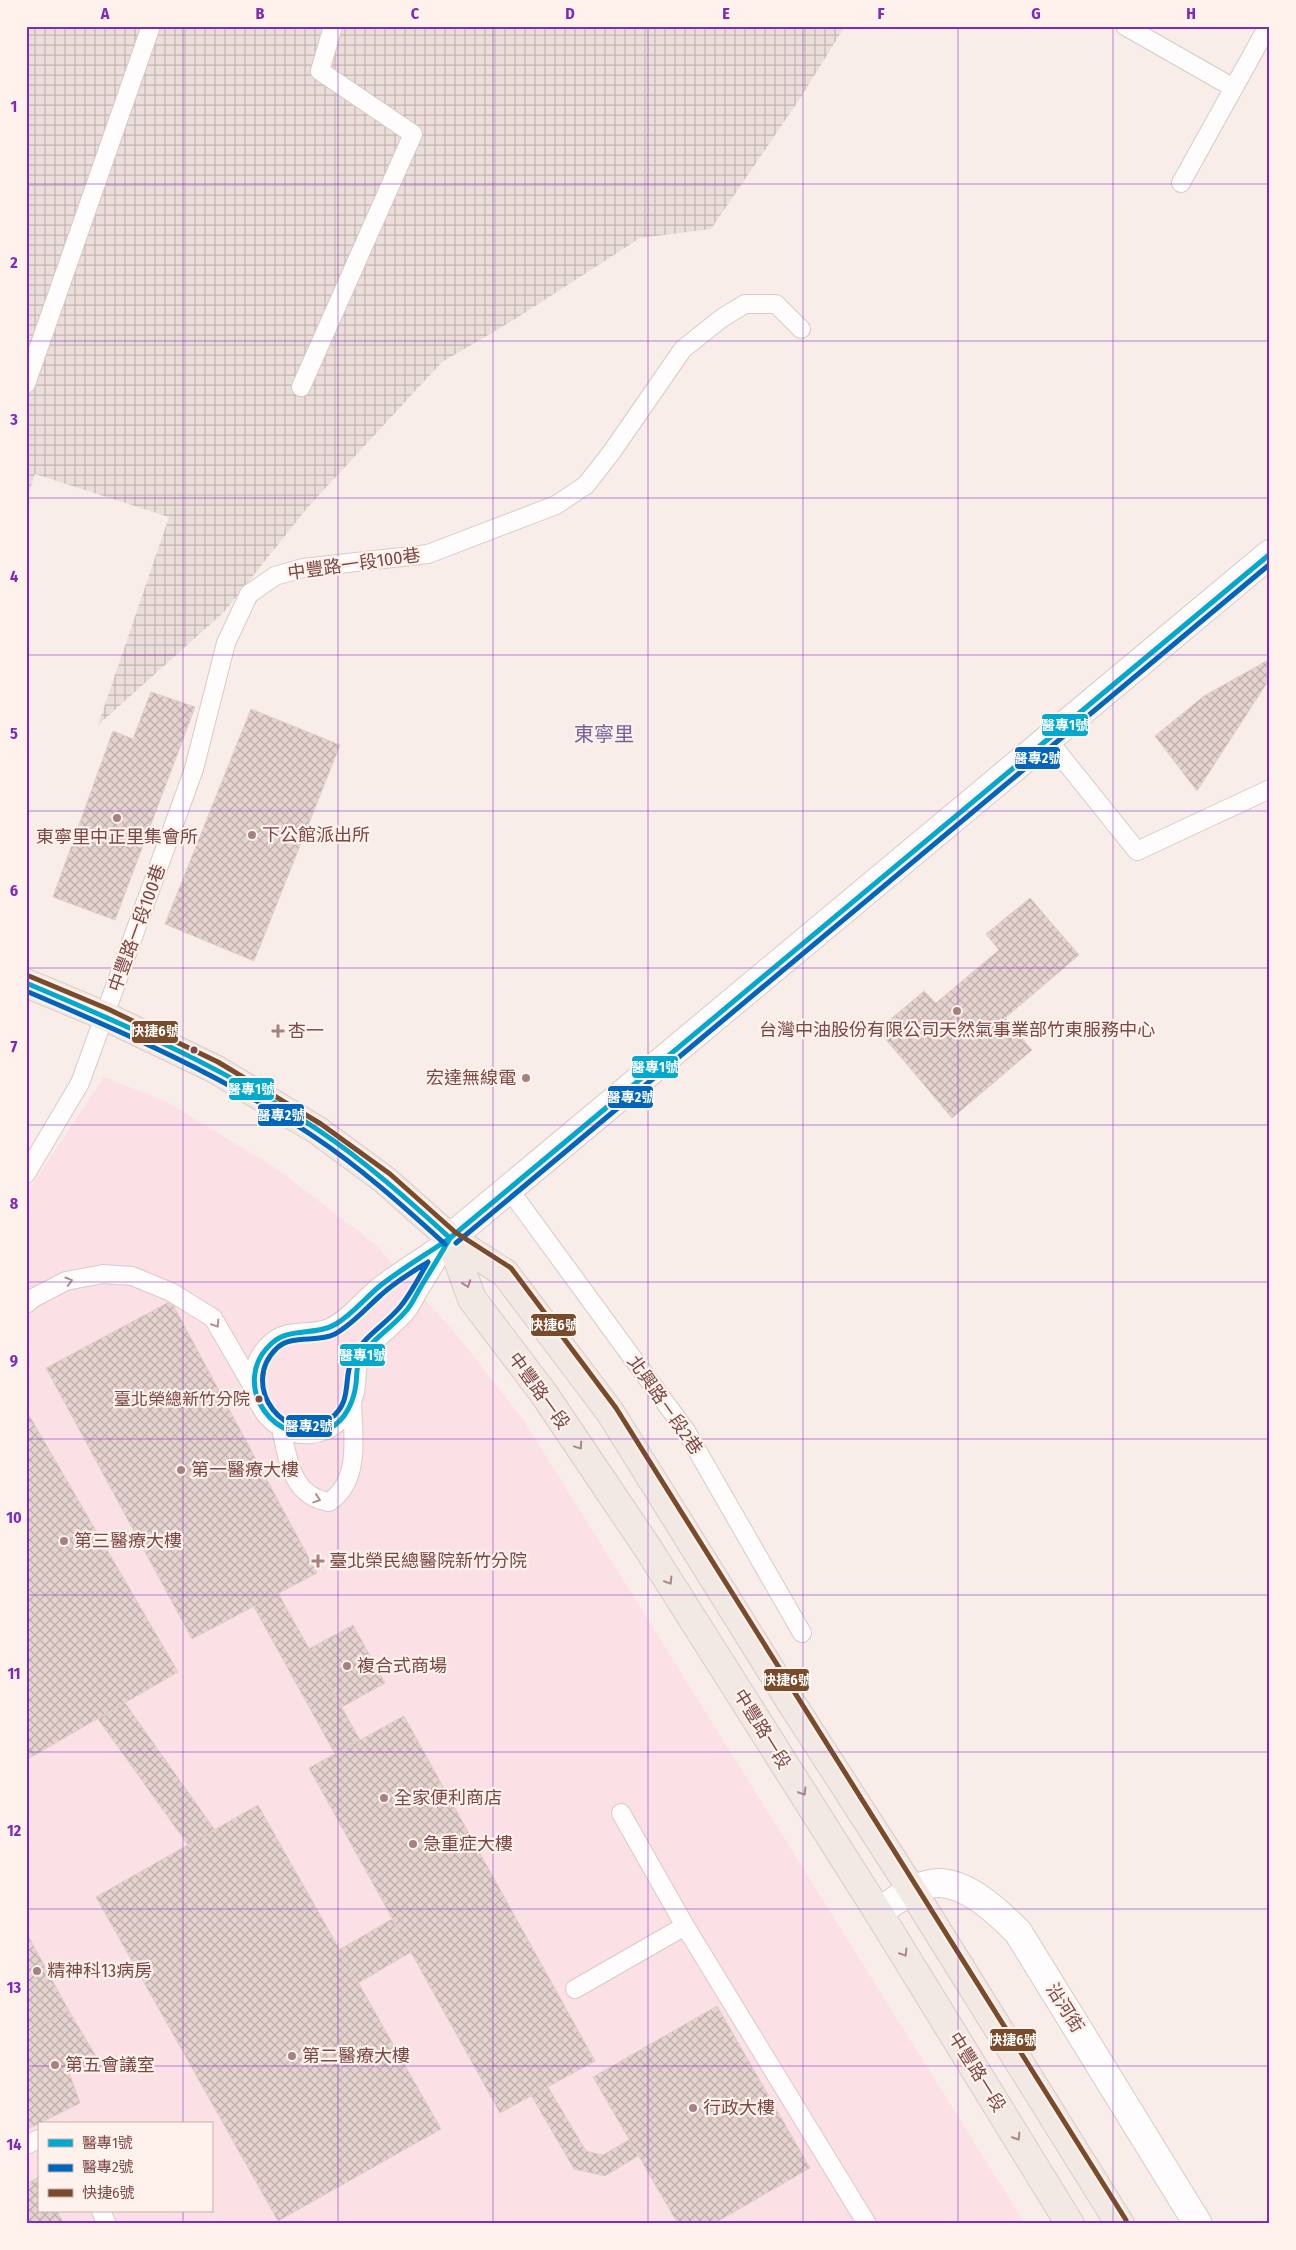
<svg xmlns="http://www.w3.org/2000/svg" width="1296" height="2250" viewBox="0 0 1296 2250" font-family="'Fira Sans Condensed','Noto Sans TC',sans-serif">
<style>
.industrial{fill:url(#industrial-grid)}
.medical{fill:#fbe0e6;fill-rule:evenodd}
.building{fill:url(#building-cross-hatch);stroke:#e1ceca}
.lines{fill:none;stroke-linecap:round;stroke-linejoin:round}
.lane-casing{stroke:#dacac6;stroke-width:20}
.street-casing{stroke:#dacac6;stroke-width:30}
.secondary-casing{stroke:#dccac6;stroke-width:30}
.primary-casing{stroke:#dacac8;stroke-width:30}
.lane{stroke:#fefcfc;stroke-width:18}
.street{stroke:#fefcfc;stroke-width:28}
.secondary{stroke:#fefcfc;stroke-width:28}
.primary{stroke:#f3e9e4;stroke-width:28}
.bus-1-casing{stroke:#fff1eb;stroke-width:9}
.bus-2-casing{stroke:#fff1eb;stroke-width:9}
.bus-3-casing{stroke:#fff1eb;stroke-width:9}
.bus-1{stroke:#00a9ce;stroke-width:5}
.bus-2{stroke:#0065bd;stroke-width:5}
.bus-3{stroke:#7a4b2a;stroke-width:5}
.oneway{stroke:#ae918f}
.oneway2{stroke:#aa8985}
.grid{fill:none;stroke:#7b2cbf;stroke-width:1;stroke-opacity:0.55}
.poi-dot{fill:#a5827f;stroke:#fff1eb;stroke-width:2}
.bus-dot{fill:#794946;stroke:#fff1eb;stroke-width:2}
.labels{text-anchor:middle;stroke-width:4.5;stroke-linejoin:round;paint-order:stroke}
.bus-label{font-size:17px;fill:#794946;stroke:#fff1eb;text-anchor:end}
.street-label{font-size:18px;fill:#794946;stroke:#fff1eb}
.poi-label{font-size:18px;fill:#794946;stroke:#fff1eb;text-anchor:start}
.quarter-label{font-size:20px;fill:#77619d;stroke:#fff1eb}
.line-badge{stroke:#fff1eb;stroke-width:2}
.badge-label{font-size:14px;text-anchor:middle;font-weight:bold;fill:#fff}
.neatline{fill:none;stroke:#7b2cbf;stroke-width:2}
.grid-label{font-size:16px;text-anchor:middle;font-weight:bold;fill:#7b2cbf}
</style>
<defs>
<pattern id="industrial-grid" width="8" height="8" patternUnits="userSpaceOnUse" patternTransform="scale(1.25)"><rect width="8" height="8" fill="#ebddd9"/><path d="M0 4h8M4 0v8" fill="none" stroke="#c3b5b2"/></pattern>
<pattern id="building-cross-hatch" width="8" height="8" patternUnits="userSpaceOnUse" patternTransform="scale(1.25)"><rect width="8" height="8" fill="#e5d3cf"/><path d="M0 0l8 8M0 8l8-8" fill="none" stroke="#beadaa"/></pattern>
</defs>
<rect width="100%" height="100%" fill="#f8ede8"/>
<path class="industrial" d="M26 26H845L801 97 711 229 640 238 512 321 442 362 308 507 224 612 98 725 169 517 35 474 26 501Z"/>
<path class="medical" d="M104 1077 167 1102 274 1167 375 1244 456 1334 524 1421 1025 2224H26V1194ZM39 2124H211V2211H39Z"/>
<g class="building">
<path d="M1270 659V678L1197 791 1155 736 1204 696Z"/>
<path d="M151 692 195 707 115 920 53 897 113 731 133 739Z"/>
<path d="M251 709 340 745 254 961 165 924Z"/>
<path d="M1030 898 1079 955 1005 1018 1032 1050 952 1118 878 1030 924 991 936 1003 999 950 986 934Z"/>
<path d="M171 1301 317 1573 192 1639 46 1368Z"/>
<path d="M26 1410 178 1672 26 1760Z"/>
<path d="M278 1593 360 1740 335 1754 254 1607Z"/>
<path d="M353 1625 385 1683 342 1707 309 1649Z"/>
<path d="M125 1703 215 1830 188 1845 98 1719Z"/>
<path d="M404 1716 595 2061 500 2113 309 1768Z"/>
<path d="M258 1805 441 2129 278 2221 96 1897Z"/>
<path d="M392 1919 411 1952 358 1983 339 1950Z"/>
<path d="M26 1932 69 2011 26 2033Z"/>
<path d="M717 2006 810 2168 713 2224H678L593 2077Z"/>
<path d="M69 2011 97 2058 69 2072 80 2103 26 2130V2033Z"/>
<path d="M548 2087 586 2151 603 2155 629 2140 638 2156 605 2176 574 2169 531 2095Z"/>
<path d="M39 2177V2211H57L64 2224H26V2184Z"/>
</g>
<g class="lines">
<defs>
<g id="lane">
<path d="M1125 26 1232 87"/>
<path d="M1181 183 1268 26"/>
<path d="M26 384 151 26"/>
<path d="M301 387 413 134 320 71 333 26"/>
<path d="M1048 740 1137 851 1270 789"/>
<path d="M26 1174 80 1083 194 769 226 643 249 594 275 576 303 568 428 554 556 505 586 485 611 453 683 349 722 318 745 304H776L801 329"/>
<path d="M509 1189 686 1431 802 1633"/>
<path d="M450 1238C440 1256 430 1273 419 1290 415 1297 411 1306 405 1313 392 1328 367 1344 359 1362 356 1370 357 1377 356 1384 355 1401 345 1420 330 1428 276 1456 226 1383 271 1343 289 1327 310 1336 329 1328 349 1319 364 1298 381 1285 403 1268 427 1254 450 1238Z"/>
<path d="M26 1304 35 1297 66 1281 103 1274 132 1276 171 1292 213 1318 253 1387"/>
<path d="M281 1428C288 1459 291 1496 329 1502 361 1481 353 1436 352 1402"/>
<path d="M621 1813 685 1926 867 2224"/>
<path d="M575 1989 685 1926"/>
<path d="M26 2145 39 2139"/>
<path d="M101 2211 107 2224"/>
</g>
<path id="street" d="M878 1912C894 1902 908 1890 926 1885 959 1874 997 1911 1018 1932L1198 2224"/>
<path id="secondary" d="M450 1238 1270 554"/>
<g id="primary">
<path d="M26 983 105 1016 215 1069 317 1130 385 1180 450 1238 505 1273 610 1412 792 1704 912 1890 1120 2224"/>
<path d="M450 1238 472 1299 544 1394 649 1550 878 1912 1070 2224"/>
</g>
</defs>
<use href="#lane" class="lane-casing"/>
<use href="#street" class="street-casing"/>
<use href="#secondary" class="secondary-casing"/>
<use href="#primary" class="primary-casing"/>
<use href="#lane" class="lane"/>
<use href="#street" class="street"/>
<use href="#secondary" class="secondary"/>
<use href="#primary" class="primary"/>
<defs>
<g id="bus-1">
<path d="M26 983C126 1025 227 1069 318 1130 365 1161 408 1200 450 1238"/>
<path d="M450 1238C440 1256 429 1273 419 1290 415 1297 411 1306 405 1312 391 1329 368 1341 359 1362 356 1369 357 1377 356 1384 354 1400 346 1420 330 1428 276 1454 227 1383 272 1343 289 1327 316 1336 336 1324 353 1314 366 1297 381 1285 403 1268 427 1254 450 1238Z"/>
<path d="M450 1238 1270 554"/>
</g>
<g id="bus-2">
<path d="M26 991C125 1033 224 1076 313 1136 360 1167 403 1206 445 1244"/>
<path d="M456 1243 1270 564"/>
<path d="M428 1262C419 1277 411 1294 400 1307 385 1325 364 1336 353 1357 342 1378 354 1401 330 1419 288 1450 237 1386 277 1348 292 1334 317 1343 335 1334 353 1324 366 1308 381 1295 395 1282 412 1272 428 1262Z"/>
</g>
<path id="bus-3" d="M29 976 108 1009 218 1062 321 1124 390 1174 455 1232 511 1268 616 1408 1126 2220"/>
</defs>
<use href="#bus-1" class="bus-1-casing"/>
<use href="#bus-2" class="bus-2-casing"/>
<use href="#bus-3" class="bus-3-casing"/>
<use href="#bus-1" class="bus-1"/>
<use href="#bus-2" class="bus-2"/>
<use href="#bus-3" class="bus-3"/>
</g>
<defs><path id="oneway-chevron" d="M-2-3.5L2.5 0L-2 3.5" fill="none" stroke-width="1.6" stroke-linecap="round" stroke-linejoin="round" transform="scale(1.25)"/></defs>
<g class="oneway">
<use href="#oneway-chevron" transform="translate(69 1281) rotate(-17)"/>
<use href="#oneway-chevron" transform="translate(216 1324) rotate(57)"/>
<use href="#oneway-chevron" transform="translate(317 1499) rotate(18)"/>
</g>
<g class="oneway2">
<use href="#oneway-chevron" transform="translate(467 1284) rotate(70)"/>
<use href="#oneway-chevron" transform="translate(579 1446) rotate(56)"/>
<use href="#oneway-chevron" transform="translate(669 1581) rotate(58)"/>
<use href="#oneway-chevron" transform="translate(803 1792) rotate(58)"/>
<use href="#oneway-chevron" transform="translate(904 1953) rotate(58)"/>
<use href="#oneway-chevron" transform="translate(1017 2137) rotate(58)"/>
</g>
<path class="grid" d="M183 26V2124M338 26V2224M493 26V2224M648 26V2224M803 26V2224M958 26V2224M1113 26V2224M26 184H1270M26 341H1270M26 498H1270M26 655H1270M26 811H1270M26 968H1270M26 1125H1270M26 1282H1270M26 1439H1270M26 1595H1270M26 1752H1270M26 1909H1270M26 2066H1270M183 2211V2224"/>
<g class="poi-dot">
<circle cx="117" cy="818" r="5"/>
<circle cx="252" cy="835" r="5"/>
<circle cx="957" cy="1011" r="5"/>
<path d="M275.5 1023.5h5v5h5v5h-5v5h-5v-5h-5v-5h5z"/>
<circle cx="526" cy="1078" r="5"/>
<circle cx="181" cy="1470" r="5"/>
<circle cx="64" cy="1541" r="5"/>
<path d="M315.5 1553.5h5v5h5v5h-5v5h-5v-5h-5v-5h5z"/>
<circle cx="347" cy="1666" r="5"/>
<circle cx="384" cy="1798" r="5"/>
<circle cx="413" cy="1844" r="5"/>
<circle cx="37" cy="1971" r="5"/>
<circle cx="292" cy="2056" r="5"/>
<circle cx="55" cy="2065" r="5"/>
<circle cx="693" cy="2108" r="5"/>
</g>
<g class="bus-dot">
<circle cx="194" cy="1050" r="4.5"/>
<circle cx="259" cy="1399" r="4.5"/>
</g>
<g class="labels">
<g class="bus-label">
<text x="250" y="1405">臺北榮總新竹分院</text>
</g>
<g class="street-label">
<text transform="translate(354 564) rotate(-8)" y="6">中豐路一段100巷</text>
<text transform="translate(137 928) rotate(-70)" y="6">中豐路一段100巷</text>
<text transform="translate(539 1391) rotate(54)" y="6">中豐路一段</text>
<text transform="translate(665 1405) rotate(55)" y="6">北興路ㄧ段2巷</text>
<text transform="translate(762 1729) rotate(58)" y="6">中豐路一段</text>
<text transform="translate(1065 2008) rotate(58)" y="6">沿河街</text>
<text transform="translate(977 2072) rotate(58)" y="6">中豐路一段</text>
</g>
<g class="poi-label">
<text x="262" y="841">下公館派出所</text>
<text x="117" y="843" text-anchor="middle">東寧里中正里集會所</text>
<text x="957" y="1036" text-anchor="middle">台灣中油股份有限公司天然氣事業部竹東服務中心</text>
<text x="288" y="1037">杏一</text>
<text x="516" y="1084" text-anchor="end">宏達無線電</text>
<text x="191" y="1476">第一醫療大樓</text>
<text x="74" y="1547">第三醫療大樓</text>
<text x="329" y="1567">臺北榮民總醫院新竹分院</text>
<text x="357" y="1672">複合式商場</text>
<text x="394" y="1804">全家便利商店</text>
<text x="423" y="1850">急重症大樓</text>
<text x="47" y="1977">精神科13病房</text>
<text x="302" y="2062">第二醫療大樓</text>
<text x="65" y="2071">第五會議室</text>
<text x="703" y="2114">行政大樓</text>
</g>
<g class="quarter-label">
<text x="604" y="741">東寧里</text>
</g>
</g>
<g class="line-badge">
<rect x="1041" y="713" width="48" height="24" rx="5" fill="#00a9ce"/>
<rect x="1014" y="746" width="47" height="24" rx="5" fill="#0065bd"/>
<rect x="131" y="1020" width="48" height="24" rx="5" fill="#7a4b2a"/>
<rect x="631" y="1055" width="48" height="24" rx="5" fill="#00a9ce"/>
<rect x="228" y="1077" width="47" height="24" rx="5" fill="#00a9ce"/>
<rect x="607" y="1085" width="47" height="24" rx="5" fill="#0065bd"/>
<rect x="257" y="1103" width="48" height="24" rx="5" fill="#0065bd"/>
<rect x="530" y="1313" width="47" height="24" rx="5" fill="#7a4b2a"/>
<rect x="339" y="1343" width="47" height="24" rx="5" fill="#00a9ce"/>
<rect x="285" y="1414" width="48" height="24" rx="5" fill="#0065bd"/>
<rect x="763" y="1668" width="47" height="24" rx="5" fill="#7a4b2a"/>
<rect x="989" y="2028" width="48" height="24" rx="5" fill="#7a4b2a"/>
</g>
<g class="badge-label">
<text x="1065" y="730">醫專1號</text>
<text x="1038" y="763">醫專2號</text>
<text x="155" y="1036">快捷6號</text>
<text x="655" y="1072">醫專1號</text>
<text x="251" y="1094">醫專1號</text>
<text x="631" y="1102">醫專2號</text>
<text x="281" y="1120">醫專2號</text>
<text x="554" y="1330">快捷6號</text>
<text x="363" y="1360">醫專1號</text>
<text x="309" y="1431">醫專2號</text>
<text x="787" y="1685">快捷6號</text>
<text x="1013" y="2045">快捷6號</text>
</g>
<rect width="1296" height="2250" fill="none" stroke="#fff1eb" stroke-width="55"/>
<rect x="38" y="2122" width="175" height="90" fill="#fff1eb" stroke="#c9aea9"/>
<rect x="48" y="2139" width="25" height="8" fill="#00a9ce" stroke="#c9aea9"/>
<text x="82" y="2148" font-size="15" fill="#794946">醫專1號</text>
<rect x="48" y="2164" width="25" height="8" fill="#0065bd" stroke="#c9aea9"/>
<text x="82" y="2172" font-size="15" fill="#794946">醫專2號</text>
<rect x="48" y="2189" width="25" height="8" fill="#7a4b2a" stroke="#c9aea9"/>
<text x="82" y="2198" font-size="15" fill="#794946">快捷6號</text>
<rect x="28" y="28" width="1240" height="2194" class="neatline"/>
<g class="grid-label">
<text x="105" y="19">A</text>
<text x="260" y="19">B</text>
<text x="415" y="19">C</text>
<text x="570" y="19">D</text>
<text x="726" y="19">E</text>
<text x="881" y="19">F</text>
<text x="1036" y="19">G</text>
<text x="1191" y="19">H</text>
<text x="14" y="112">1</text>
<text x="14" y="268">2</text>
<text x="14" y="425">3</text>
<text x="14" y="582">4</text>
<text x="14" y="739">5</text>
<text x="14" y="896">6</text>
<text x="14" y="1052">7</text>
<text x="14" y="1209">8</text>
<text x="14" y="1366">9</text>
<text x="14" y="1523">10</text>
<text x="14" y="1679">11</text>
<text x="14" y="1836">12</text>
<text x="14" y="1993">13</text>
<text x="14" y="2150">14</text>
</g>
</svg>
